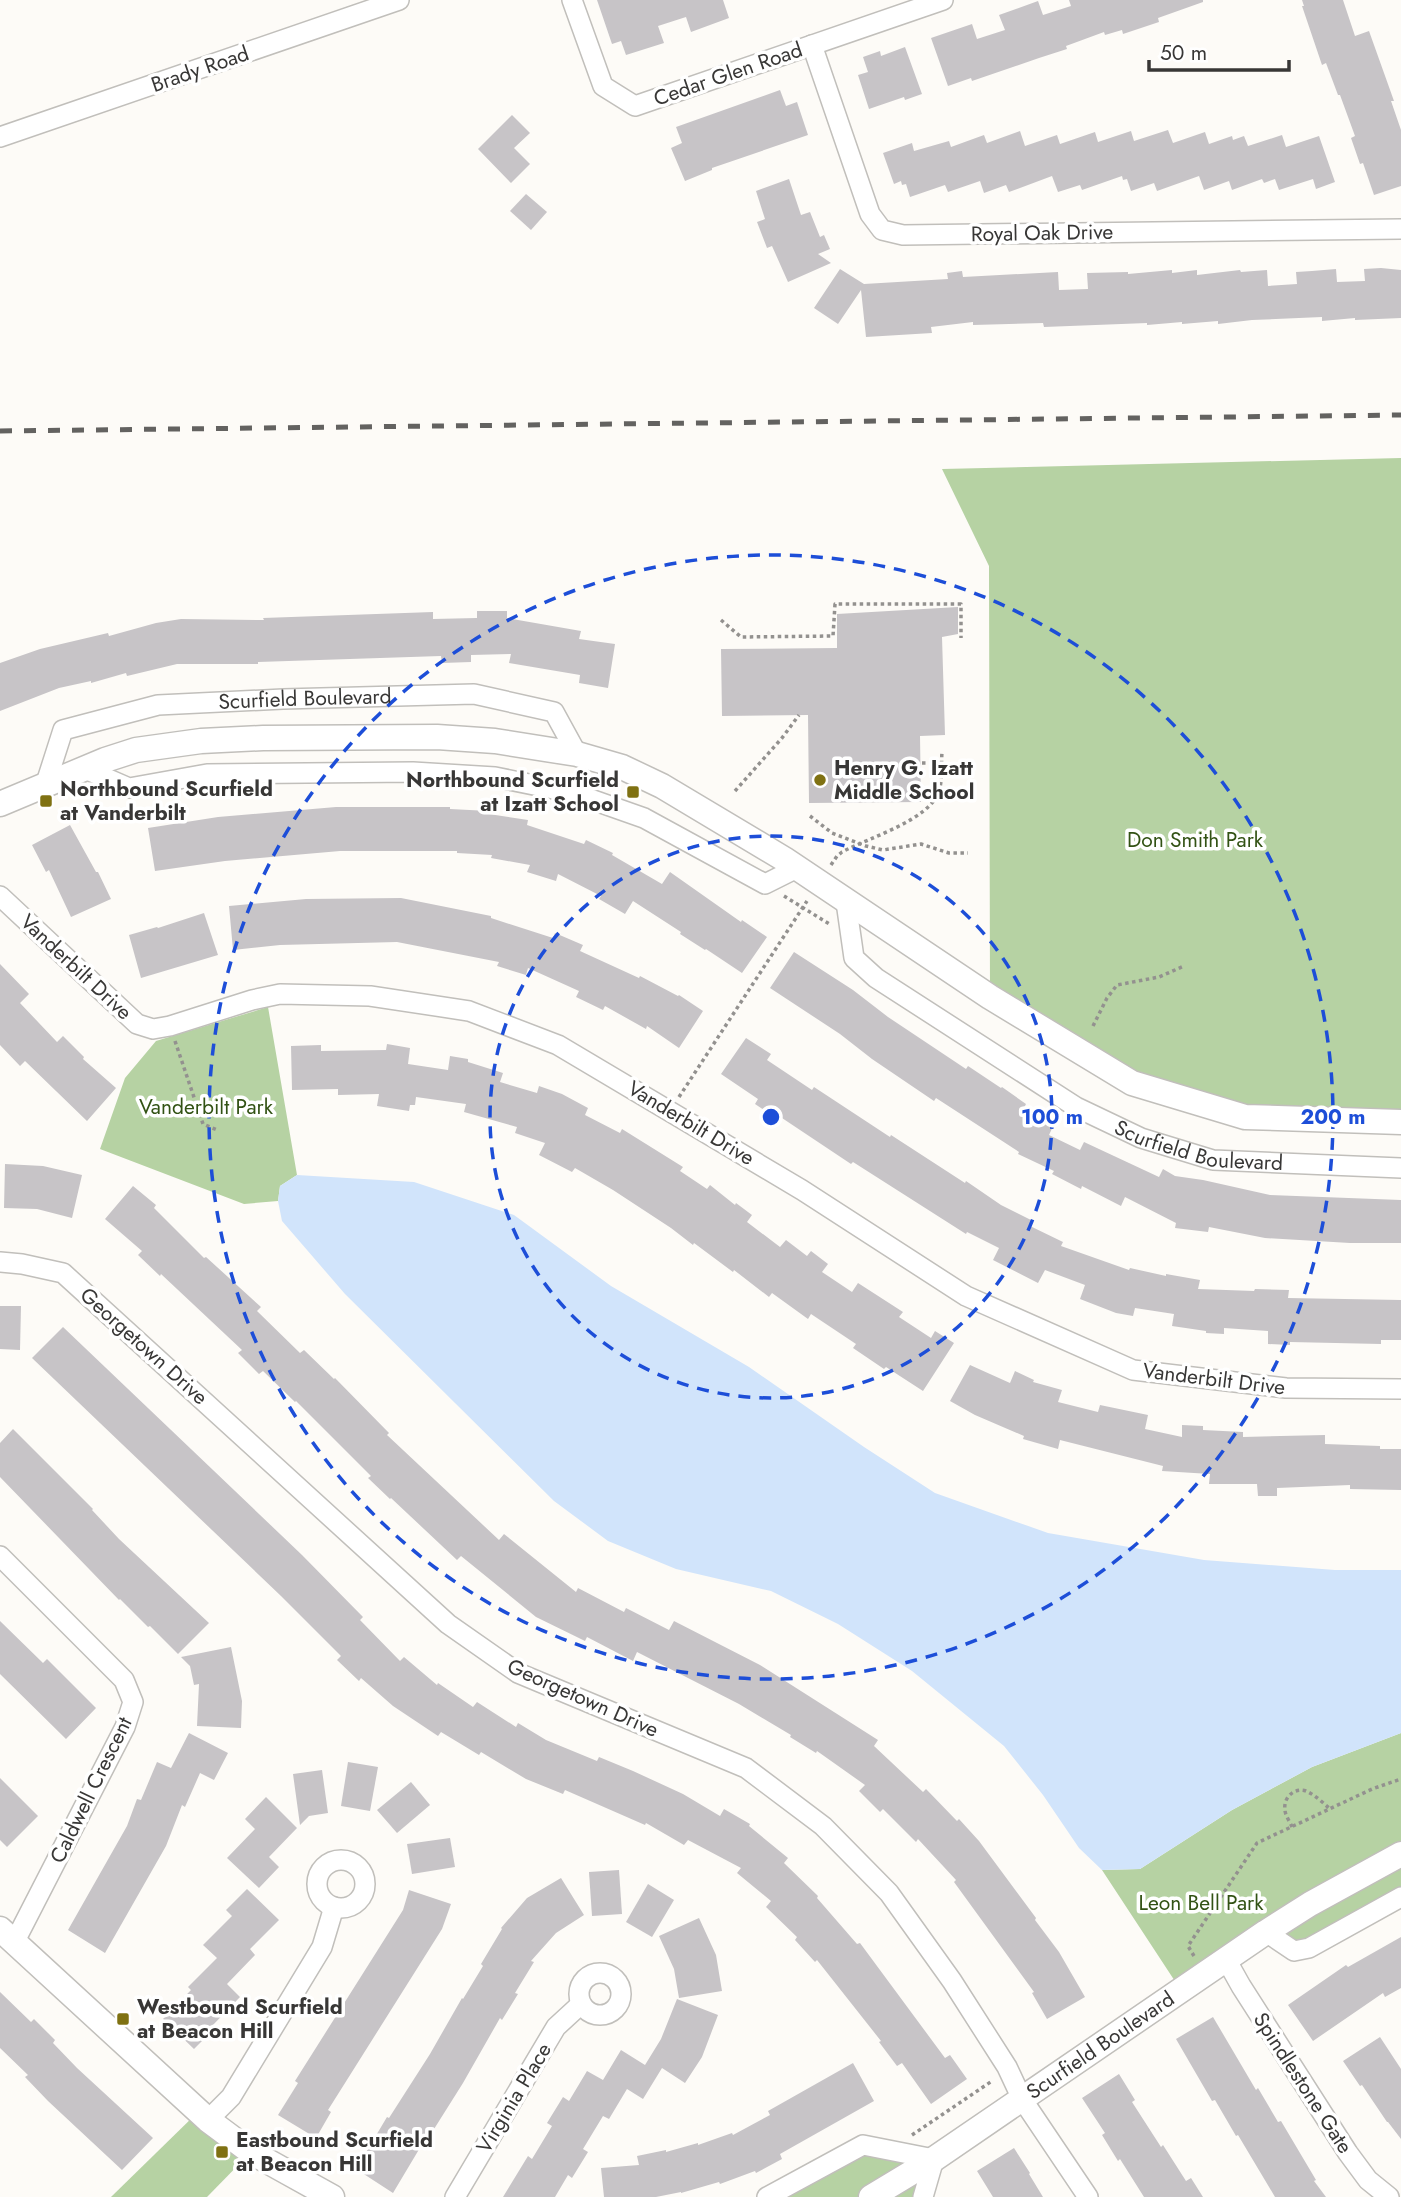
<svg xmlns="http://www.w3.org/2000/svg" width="1401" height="2197" viewBox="0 0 1401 2197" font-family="Jost,sans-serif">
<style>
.green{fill:#b6d2a3}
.water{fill:#d1e4fb}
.building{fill:#c7c4c7}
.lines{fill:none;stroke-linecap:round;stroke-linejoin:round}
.minor-casing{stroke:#c1bfbb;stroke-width:22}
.tertiary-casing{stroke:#c1bfbb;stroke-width:27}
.path{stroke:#93918f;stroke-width:3.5;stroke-dasharray:3.5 3.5;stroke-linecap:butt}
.minor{stroke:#fff;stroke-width:19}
.tertiary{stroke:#fff;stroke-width:24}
.rail{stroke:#636260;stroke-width:5;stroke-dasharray:12 12;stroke-linecap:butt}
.ring{fill:none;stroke:#1d4ed8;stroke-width:3.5;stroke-dasharray:12 9}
.poi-dot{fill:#7f7112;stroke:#fff;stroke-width:2.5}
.labels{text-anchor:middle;stroke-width:7;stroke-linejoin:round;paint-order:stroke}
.street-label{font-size:21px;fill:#383736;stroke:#fff}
.poi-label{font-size:21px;font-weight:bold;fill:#383736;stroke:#fff;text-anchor:start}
.park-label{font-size:21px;fill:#325214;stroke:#fff}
.centre{fill:#1d4ed8;stroke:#fff;stroke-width:3.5}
.ring-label{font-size:21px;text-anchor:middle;font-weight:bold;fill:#1d4ed8;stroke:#fff;stroke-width:7;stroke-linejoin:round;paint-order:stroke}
</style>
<rect width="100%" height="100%" fill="#fdfbf7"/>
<g class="green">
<path d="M1401 458V1122L1245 1117 1132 1083 990 997 989 566 942 469Z"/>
<path d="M268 1007 297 1175 280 1186 278 1201 244 1204 100 1149 125 1078 156 1041Z"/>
<path d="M1401 1733V1897L1309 1948 1266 1932 1184 1995 1102 1870 1140 1869 1232 1810 1312 1767Z"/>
<path d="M199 2111 251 2152 207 2197H111Z"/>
<path d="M863 2145 934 2160 923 2197H767Z"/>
</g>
<path class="water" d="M297 1175 414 1182 514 1215 611 1286 749 1367 864 1447 935 1493 1048 1533 1204 1560 1335 1570H1401V1733L1312 1767 1232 1810 1140 1869 1102 1870 1079 1848 1043 1795 1004 1746 912 1671 838 1624 771 1591 676 1569 608 1541 554 1501 345 1294 282 1221 278 1201 280 1186Z"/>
<g class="building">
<path d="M597 0H723L729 18 691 32 686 17 658 26 664 43 626 55 621 41 612 44Z"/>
<path d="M1069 0H1203V2L1158 18 1159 22 1123 34 1122 30 1105 35 1104 32 1066 46 1067 49 1039 58 972 81 971 78 948 86 931 38 972 24 977 39 1005 30 999 15 1038 1 1043 15 1071 6Z"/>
<path d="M1302 0H1343L1355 36 1369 31 1394 101H1391L1401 130V186L1374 195 1363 163 1360 164 1351 138 1355 136 1340 95H1338L1326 63 1322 65 1302 6H1304Z"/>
<path d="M905 47 922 94 905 100 904 97 869 109 858 75 868 72 863 57 880 51 881 56Z"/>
<path d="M780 90 786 106 797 102 808 135 712 168V170L685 181 671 148 682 143 676 127Z"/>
<path d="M512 115 530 133 514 148 530 164 511 183 478 149Z"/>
<path d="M1168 130 1173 143 1205 132 1209 144 1232 136 1233 140 1244 136 1248 146 1282 135 1286 147 1319 136 1335 182 1316 189 1313 179 1279 190 1275 179 1264 183 1262 179 1232 190 1229 181 1204 190 1199 176 1157 191 1154 183 1131 191 1127 179 1123 180 1122 176 1082 190 1080 185 1058 192 1052 176 1009 192 1006 185 984 193 980 181 948 192 945 185 910 197 906 184 902 185 901 181 894 184 883 153 912 143 914 151 949 141 951 147 984 135 987 143 1020 131 1025 146 1057 135 1060 144 1095 132 1098 142 1131 131 1134 141Z"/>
<path d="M789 179 801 215 810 212 820 237 824 235 830 249 818 254 831 263 788 282 772 246 767 248 757 222 765 219 756 191Z"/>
<path d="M526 194 547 212 531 230 510 211Z"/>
<path d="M1381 268 1401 270V318L1355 320V318L1322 321V317L1252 320 1218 324V321L1182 324V322L1147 325V323L1044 327 1043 323 973 325V322L931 327 932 333 866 337 861 290 838 324 814 308 840 269 864 284 948 279 947 273 962 271 963 277 1058 272 1059 290 1088 289 1087 273 1128 272V274L1172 270V273L1197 270V275L1240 270 1241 272 1267 270 1268 286 1297 284 1296 272 1312 271 1336 269 1337 282 1365 281 1364 269Z"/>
<path d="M958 607V634L942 637 945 735 920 736 921 802 809 803 808 715 722 716 721 649 837 648V614Z"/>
<path d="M477 611H507V618L581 631 579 639 615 644 608 688 579 683 580 675 509 663 511 654 471 655V662L442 663 441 656 258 662V664H177L127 676 126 673 91 683V681L59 688 0 711V663L40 649 108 633 109 636 156 623 181 619 264 620 263 618 433 612V619L477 618Z"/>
<path d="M336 807H450V809L489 811V814L528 820 527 825 584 844 586 840 613 853 612 855 662 884 670 872 741 922 742 920 767 937 742 973 706 949 705 950 680 934 681 932 633 901 625 914 599 899 601 896 558 874 556 881 527 872 530 865 491 858 492 855 457 853V851H340L225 861 155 871 148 828 218 817Z"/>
<path d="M70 825 96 872H98L111 899 71 917 49 870 46 872 32 845Z"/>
<path d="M401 898 491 916V918L553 938 555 933 583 945 580 951 639 978 640 976 678 996 679 995 703 1011 679 1048 647 1026 646 1029 605 1006 603 1010 576 997 579 991 528 968 526 975 497 966 499 962 397 942 280 945 233 950 229 906 306 899Z"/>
<path d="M204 913 218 955 141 978 129 935 157 927 158 928Z"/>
<path d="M794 952 853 990 888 1017 966 1069 968 1066 1001 1088 1002 1087 1026 1104 1024 1108 1055 1122 1049 1135 1080 1150 1084 1142 1159 1177 1163 1169 1175 1176 1203 1180 1270 1195 1401 1200V1243H1350L1265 1238 1209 1227 1208 1232 1175 1228 1176 1223 1125 1197 1121 1206 1082 1186 1081 1189 1052 1174 1054 1171 1018 1154 1019 1152 936 1098 934 1101 872 1059 840 1034 770 988Z"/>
<path d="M0 964 29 994 20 1003 57 1042 63 1036 84 1057 83 1059 116 1088 87 1121 25 1061 20 1066 0 1045Z"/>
<path d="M746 1038 771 1054 767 1060 812 1090 814 1087 890 1137 891 1135 965 1183 966 1181 1001 1205 1033 1221 1030 1226 1063 1242 1061 1246 1129 1270 1130 1268 1166 1276V1274L1200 1280 1198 1289 1254 1291 1255 1289 1289 1290 1288 1298 1401 1300V1340H1381V1344L1290 1342V1345L1268 1344V1331L1224 1328V1334L1206 1333V1331L1172 1326 1174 1314 1135 1308 1133 1316 1116 1313 1080 1299 1085 1285 1045 1270 1038 1283 993 1260 999 1248 967 1232 966 1234 853 1162 851 1164 782 1118 780 1121 755 1104 758 1099 721 1074Z"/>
<path d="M387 1044 410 1048 408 1064 448 1070 450 1056 468 1059V1062L503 1073 500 1082 537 1093 539 1086 562 1094 588 1108 585 1115 620 1133 622 1129 683 1167 680 1171 707 1189 710 1185 735 1205 736 1203 752 1215 747 1222 780 1247 786 1240 807 1256 811 1251 828 1264 822 1272 852 1292 858 1283 903 1312 899 1317 931 1338 935 1331 954 1343 923 1391 886 1367 884 1369 853 1348 856 1344 811 1314 808 1319 772 1293 769 1297 734 1270 733 1272 694 1243 693 1245 671 1228 613 1190 575 1168 572 1172 539 1155 545 1143 515 1133 517 1127 464 1112 466 1104 416 1097 415 1105H410L409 1111 377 1106 379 1094 338 1095V1089L292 1090 291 1046 321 1045V1051L386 1050Z"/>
<path d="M5 1164 43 1166 82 1175 72 1218 37 1209 4 1208Z"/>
<path d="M133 1186 156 1205 154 1208 204 1258 206 1257 261 1307 257 1311 300 1353 304 1350 334 1379 335 1378 389 1433 387 1435 499 1540 504 1534 576 1592 578 1588 624 1612 626 1608 669 1630 674 1621 760 1665 878 1740 874 1746 923 1792 926 1789 957 1821 959 1819 979 1841 1036 1918 1035 1920 1059 1952 1085 1997 1047 2019 1032 1993 1034 1992 954 1882 956 1880 918 1839 916 1842 883 1809 880 1812 859 1791 865 1785 817 1751 816 1753 790 1737 791 1735 739 1704 637 1652 633 1661 587 1637 585 1641 536 1617 461 1556 457 1560 391 1498 390 1499 368 1478 371 1476 296 1401 295 1402 263 1371 259 1374 238 1353 242 1350 161 1274 160 1276 138 1255 142 1251 105 1219Z"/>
<path d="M0 1306H21L20 1350 0 1349Z"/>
<path d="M63 1327 302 1555 363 1617 360 1620 400 1661 404 1657 437 1685 438 1683 473 1707 477 1702 516 1727 518 1723 546 1740 597 1761 599 1757 633 1771 683 1794 720 1816 724 1809 750 1824 749 1826 788 1858 784 1863 818 1896 817 1898 857 1944 860 1943 945 2058 950 2055 967 2079 931 2104 902 2063 897 2066 879 2042 881 2041 817 1960 815 1962 795 1940 797 1937 766 1907 771 1901 737 1873 741 1868 688 1840 684 1845 646 1823 645 1825 565 1790 563 1794 526 1779 481 1752 479 1755 441 1732 438 1736 393 1706 361 1678 359 1681 337 1660 341 1656 281 1596 32 1358Z"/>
<path d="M970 1365 1010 1383 1015 1371 1034 1380 1033 1382 1062 1390 1058 1402 1098 1412 1100 1405 1148 1415 1145 1429 1182 1437V1425L1203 1426V1430L1243 1432V1437L1325 1435V1444L1380 1446V1449H1401V1490L1350 1489V1485L1277 1488V1496H1258L1257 1484H1209L1210 1474 1162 1471 1163 1466 1060 1440 1058 1449 1023 1439 1024 1436 975 1415 950 1401Z"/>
<path d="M13 1429 93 1509 92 1510 119 1539 209 1623 178 1654 150 1626 148 1627 120 1599 119 1600 0 1477V1443Z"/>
<path d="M0 1621 43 1663 47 1659 96 1708 66 1739 0 1674Z"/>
<path d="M231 1647 242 1701 241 1728 197 1726 199 1684 194 1685 190 1666 181 1657Z"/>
<path d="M189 1733 228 1753 214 1780 200 1773 185 1807 182 1805 166 1846 105 1953 68 1930 127 1826 137 1799 141 1800 157 1762 171 1768Z"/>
<path d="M348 1762 378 1767 370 1811 341 1806Z"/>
<path d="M322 1770 328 1813 309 1816 300 1825 293 1774Z"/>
<path d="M0 1778 38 1816 7 1847 0 1840Z"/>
<path d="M411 1782 430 1805 397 1833 377 1810Z"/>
<path d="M266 1797 297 1828 269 1857 279 1867 259 1888 227 1858 255 1829 245 1819Z"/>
<path d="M450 1838 455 1867 412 1874 407 1844Z"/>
<path d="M619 1870 622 1914 592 1916 589 1872Z"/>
<path d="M561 1878 584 1915 556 1933 531 1961 534 1962 515 1993 518 1994 502 2020 500 2018 463 2083 429 2137 427 2136 393 2193 356 2169 387 2117 389 2118 430 2054 462 1998 463 1999 483 1966 481 1964 502 1929 501 1928 527 1898Z"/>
<path d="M648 1884 674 1900 652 1937 626 1922Z"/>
<path d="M247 1889 279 1920 250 1949 255 1955 227 1984 240 1997 212 2026 215 2028 194 2049 163 2019 191 1990 188 1987 217 1958 203 1945 232 1916 226 1910Z"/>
<path d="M409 1890 451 1904 442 1929 328 2110 331 2112 316 2138 278 2115 298 2083 295 2081 403 1910Z"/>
<path d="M699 1918 716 1955 722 1991 679 1998 674 1969 659 1936Z"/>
<path d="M1401 1937V1988L1385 1997 1383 1993 1313 2041 1288 2005 1346 1965 1348 1967Z"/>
<path d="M0 1992 31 2022 34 2019 55 2040 53 2043 77 2068 153 2138 122 2170 48 2101 25 2077 28 2075 0 2048Z"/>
<path d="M677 1999 718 2015 702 2057 685 2083 662 2068 643 2099 627 2089 609 2119 603 2116 583 2149 588 2152 572 2178 568 2175 555 2197H503L528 2156 532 2159 552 2126 547 2123 563 2097 569 2101 587 2071 603 2080 621 2050 645 2065 661 2039Z"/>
<path d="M1213 2017 1256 2090 1258 2088 1278 2122 1281 2121 1316 2180 1314 2181 1326 2197H1275L1238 2135 1236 2136 1215 2100 1212 2101 1176 2039Z"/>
<path d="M1380 2037 1401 2069V2139L1388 2122H1387L1362 2085 1360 2086 1343 2061Z"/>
<path d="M853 2063 874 2101 780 2154 782 2159 756 2173 755 2171 720 2184 719 2182 681 2193V2192L656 2197H604L601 2168 639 2165 637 2156 666 2150V2152L698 2143V2145L732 2133 733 2135 770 2115 768 2111Z"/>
<path d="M1119 2074 1135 2100 1132 2102 1161 2147 1163 2145 1186 2181 1191 2178 1203 2197H1144L1120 2159 1118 2161 1102 2135 1105 2133 1082 2098Z"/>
<path d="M1014 2148 1030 2173 1029 2174 1043 2197H993L977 2171Z"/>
</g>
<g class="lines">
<defs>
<g id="minor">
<path d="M572 0 603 86 635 106 943 0"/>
<path d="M812 45 870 214 882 230 903 235 1401 229"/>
<path d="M0 137 399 0"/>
<path d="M83 768 129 788 207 774 413 772 495 777 573 793 644 818 765 884 797 868"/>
<path id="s1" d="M46 783 63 730 158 705 283 699 474 694 554 712 577 754"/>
<path d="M0 896 137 1024 153 1029 170 1026 252 1000 280 994 370 996 469 1011 558 1045 802 1190 966 1296 1133 1370 1286 1388 1401 1389"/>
<path id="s2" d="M846 902 854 958 876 978 1076 1107 1141 1138 1213 1160 1401 1168"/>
<path d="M0 1262 22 1264 63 1273 448 1624 518 1673 746 1768 823 1826 889 1893 952 1981 1007 2067 1022 2099 1088 2197"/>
<path d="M0 1556 124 1680 133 1702 125 1727 14 1943"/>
<circle cx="341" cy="1884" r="24"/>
<path d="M1266 1932 1294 1951 1309 1948 1401 1897"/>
<path d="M1227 1961 1241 1986 1348 2153 1368 2180 1389 2197"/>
<circle cx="600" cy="1994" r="21"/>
<path d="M208 2120 231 2097 322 1947 334 1907"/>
<path d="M455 2197 556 2027 581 2004"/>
<path d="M767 2197 863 2145 934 2159 923 2197"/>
</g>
<g id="tertiary">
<path d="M0 804 105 760 136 750 201 741 263 738 437 737 495 741 577 754 622 767 662 786 784 859 990 997 1132 1083 1245 1117 1401 1122"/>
<path d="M0 1929 208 2120 251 2152 332 2197"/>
<path id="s3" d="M871 2197 934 2159 1266 1932 1310 1904 1401 1854"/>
</g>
</defs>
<use href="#minor" class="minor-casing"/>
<use href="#tertiary" class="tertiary-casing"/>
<g class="path">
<path d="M721 620 741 637 833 636 835 604H961V638"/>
<path d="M922 763H941"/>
<path d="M735 791 782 738 799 715"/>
<path d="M810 816 832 833 866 846 883 850 921 844 949 853H968"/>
<path d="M831 865 837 856 842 852C868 838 930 820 939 791 943 778 941 764 942 752"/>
<path d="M784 896 831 925"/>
<path d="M1093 1026 1107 998 1117 985 1159 977 1184 966"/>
<path d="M175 1041 203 1124 217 1130"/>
<path d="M679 1097 807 901"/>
<path d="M1292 1827C1290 1822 1285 1815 1285 1810 1283 1798 1294 1787 1306 1791 1315 1795 1322 1802 1329 1808"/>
<path d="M1194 1956 1188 1946 1257 1843 1372 1789 1401 1779"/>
<path d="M912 2135 992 2081"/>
</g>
<use href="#minor" class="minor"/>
<use href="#tertiary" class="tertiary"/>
<path class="rail" d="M0 431 1401 415"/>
</g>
<g class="ring">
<circle cx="771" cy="1117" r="281"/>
<circle cx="771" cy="1117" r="562"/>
</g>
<g class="poi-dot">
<circle cx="820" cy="780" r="7"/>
<rect x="626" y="785" width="14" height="14" rx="3.5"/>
<rect x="39" y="794" width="14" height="14" rx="3.5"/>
<rect x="116" y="2012" width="14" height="14" rx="3.5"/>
<rect x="215" y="2145" width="14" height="14" rx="3.5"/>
</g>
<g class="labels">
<g class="street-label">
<text transform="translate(200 69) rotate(-19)" y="7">Brady Road</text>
<text transform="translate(728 74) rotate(-19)" y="7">Cedar Glen Road</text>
<text transform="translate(1042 233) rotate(-1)" y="7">Royal Oak Drive</text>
<text dy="7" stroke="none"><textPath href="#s1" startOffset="301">Scurfield Boulevard</textPath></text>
<text transform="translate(76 967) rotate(43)" y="7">Vanderbilt Drive</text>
<text transform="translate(691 1123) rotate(31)" y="7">Vanderbilt Drive</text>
<text dy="7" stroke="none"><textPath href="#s2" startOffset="455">Scurfield Boulevard</textPath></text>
<text transform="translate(144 1346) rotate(42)" y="7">Georgetown Drive</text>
<text transform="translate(1214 1379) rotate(7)" y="7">Vanderbilt Drive</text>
<text transform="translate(583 1698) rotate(24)" y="7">Georgetown Drive</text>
<text transform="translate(91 1790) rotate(-64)" y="7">Caldwell Crescent</text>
<text dy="7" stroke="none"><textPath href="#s3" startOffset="275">Scurfield Boulevard</textPath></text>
<text transform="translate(1303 2083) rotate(57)" y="7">Spindlestone Gate</text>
<text transform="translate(514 2098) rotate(-59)" y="7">Virginia Place</text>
</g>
<g class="poi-label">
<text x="834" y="775">Henry G. Izatt<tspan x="834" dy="24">Middle School</tspan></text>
<text x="619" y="787" text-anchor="end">Northbound Scurfield<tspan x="619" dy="24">at Izatt School</tspan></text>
<text x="60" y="796">Northbound Scurfield<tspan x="60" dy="24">at Vanderbilt</tspan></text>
<text x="137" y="2014">Westbound Scurfield<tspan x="137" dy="24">at Beacon Hill</tspan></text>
<text x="236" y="2147">Eastbound Scurfield<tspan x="236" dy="24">at Beacon Hill</tspan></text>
</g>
<g class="park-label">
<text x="1195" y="847">Don Smith Park</text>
<text x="206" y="1114">Vanderbilt Park</text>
<text x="1201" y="1910">Leon Bell Park</text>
</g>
</g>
<circle cx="771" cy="1117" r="10" class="centre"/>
<g class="ring-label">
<text x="1052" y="1124">100 m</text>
<text x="1333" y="1124">200 m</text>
</g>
<path d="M1149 60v10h140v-10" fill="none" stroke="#383736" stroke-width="3.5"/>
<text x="1160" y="60" font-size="21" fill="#383736" stroke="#ffffff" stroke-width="5" paint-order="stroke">50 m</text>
</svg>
